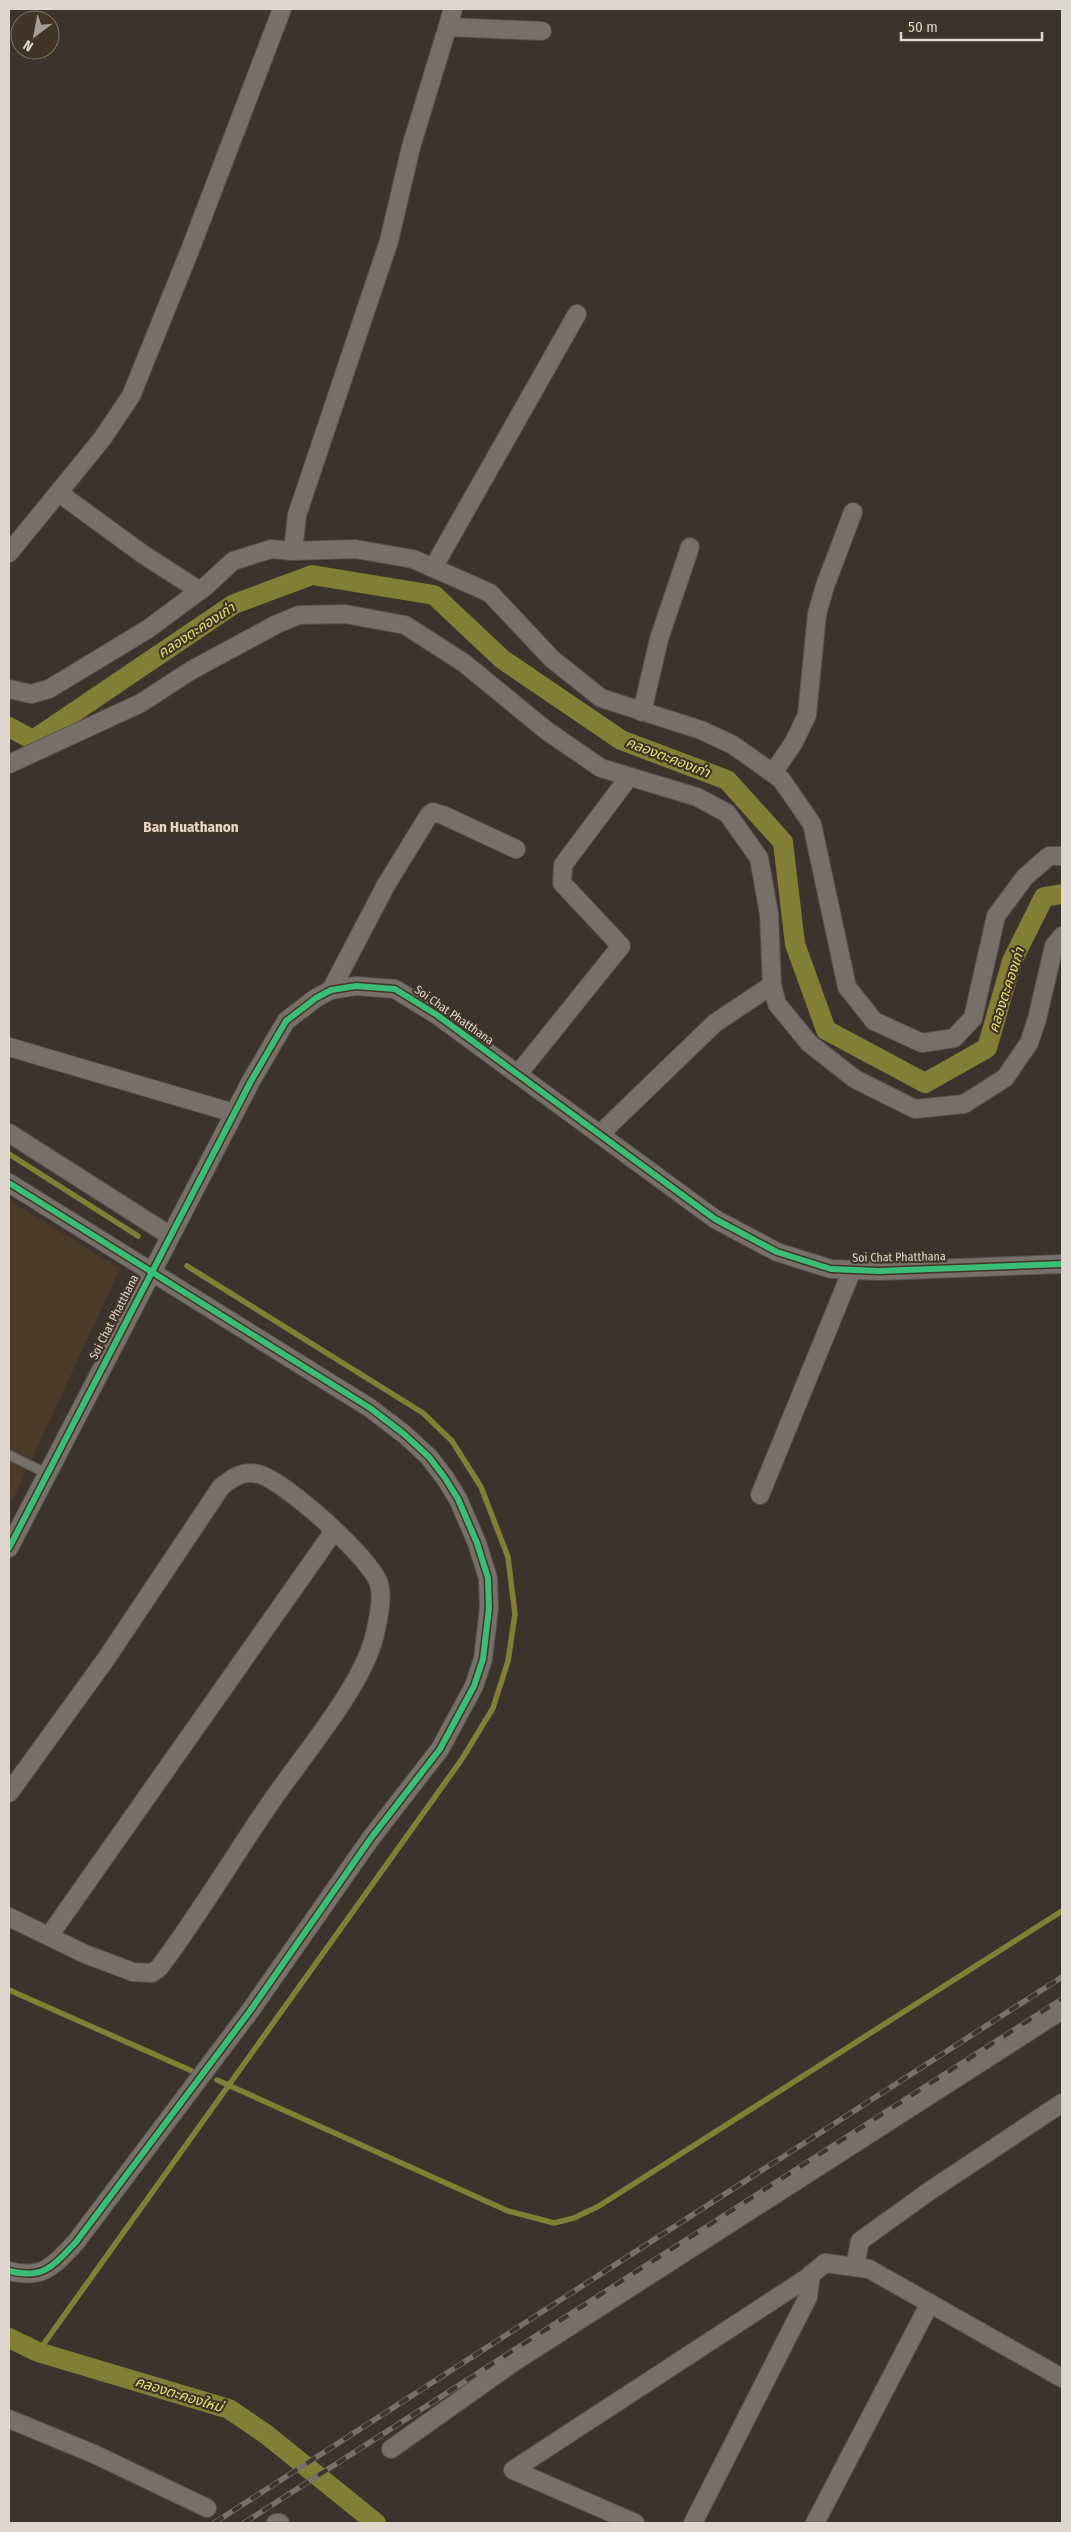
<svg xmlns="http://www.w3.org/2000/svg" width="1071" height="2532" viewBox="0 0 1071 2532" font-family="'Fira Sans Condensed','Noto Sans Thai',sans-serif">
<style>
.built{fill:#4c3a28}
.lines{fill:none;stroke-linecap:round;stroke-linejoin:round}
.stream{stroke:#827e35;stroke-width:5.5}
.canal{stroke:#827e35;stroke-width:20}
.service-casing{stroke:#58514a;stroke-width:11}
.minor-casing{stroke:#58514a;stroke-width:20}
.service{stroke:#767068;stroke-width:9}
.minor{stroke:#767068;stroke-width:18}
.rail-casing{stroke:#77706b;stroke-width:5.5}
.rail{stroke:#423426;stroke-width:4;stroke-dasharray:11;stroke-linecap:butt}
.cycleway-casing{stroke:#423426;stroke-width:9}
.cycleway{stroke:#3abd76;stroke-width:6}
.labels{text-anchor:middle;stroke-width:4.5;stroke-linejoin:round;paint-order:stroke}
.street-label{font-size:12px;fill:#dfd6ce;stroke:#423426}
.water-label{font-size:14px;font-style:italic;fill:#e6e174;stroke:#423426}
.quarter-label{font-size:15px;font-weight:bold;fill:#e9d7c6;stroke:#423426}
</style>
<rect width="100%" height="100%" fill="#3c342c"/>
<path class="built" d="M9 1200 120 1269 9 1508Z"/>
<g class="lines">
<g class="stream">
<path d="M9 1154 138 1236"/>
<path d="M9 1990 192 2071"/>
<path d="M217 2080 508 2211 554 2223 574 2218 599 2206 1062 1911"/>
<path d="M38 2352 462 1759 493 1708 508 1661 515 1614 508 1557 481 1487 452 1441 423 1413 187 1266"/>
</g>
<g class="canal">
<path d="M9 727 33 740 234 604 312 575 434 595 502 659 621 740 727 780 783 842 795 944 826 1030 925 1083 987 1048 1012 961 1044 897 1062 894"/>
<path d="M9 2338 38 2352 229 2409 267 2435 376 2523"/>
</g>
<defs>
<path id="service" d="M9 1455 46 1473"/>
<g id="minor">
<path d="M448 27 542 31"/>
<path d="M59 493 144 555 200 591"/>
<path d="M293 551 297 515 389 241 411 147 453 9"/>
<path d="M9 553 102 439 131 396 190 250 282 9"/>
<path d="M433 568 577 314"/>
<path d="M9 689 31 694 49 689 148 629 206 586 233 561 271 549 293 551 355 549 413 559 490 593 552 659 601 698 701 730 733 745 781 779 812 824 847 987 874 1021 922 1043 954 1038 973 1018 996 916 1025 877 1049 856H1062"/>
<path d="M642 712 659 639 690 547"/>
<path d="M9 764 141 703 190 671 277 624 299 615 345 614 405 625 464 663 547 731 601 768 697 797 727 813 759 858 769 914 772 985 715 1023 600 1134"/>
<path d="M773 773 794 742 807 715 817 614 825 586 853 512"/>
<path d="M772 985 777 1004 809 1043 855 1079 915 1109 964 1104 1005 1078 1029 1043 1037 1019 1054 946 1062 936"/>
<path d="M331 990 386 885 429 815 433 812 443 815 516 849"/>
<path d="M9 1047 234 1113"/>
<path d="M518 1074 621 946 562 883 563 865 629 777"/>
<path d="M9 1133 169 1235"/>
<path d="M9 1183 370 1408 404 1434 429 1457 445 1478 458 1499 477 1543 488 1578 489 1608 483 1659 474 1686 440 1749 371 1838 250 2011 76 2242C54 2265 44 2280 9 2271"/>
<path d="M760 1495 852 1270"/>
<path d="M9 1548 251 1081 286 1021 316 998 331 990 356 986 395 989 437 1015 715 1219 777 1252 831 1269 879 1271 1062 1264"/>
<path d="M9 1793 106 1659 221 1487C232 1478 243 1470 258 1474 283 1479 372 1559 379 1584 383 1596 379 1616 376 1629 367 1682 302 1756 271 1802 233 1857 199 1915 159 1968L152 1973 133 1972 85 1954 9 1917"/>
<path d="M49 1936 334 1531"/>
<path d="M855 2266 860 2241 931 2190 1062 2103"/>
<path d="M9 2419 94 2454 207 2508"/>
<path d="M391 2449 514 2362 1062 2010"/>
<path d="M276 2523H280"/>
<path d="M635 2523 513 2470 807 2278 825 2263 869 2269 1062 2378"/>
<path d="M693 2523 808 2297 811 2274"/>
<path d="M815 2523 930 2303"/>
</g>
</defs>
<use href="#service" class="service-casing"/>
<use href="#minor" class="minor-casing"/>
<use href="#service" class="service"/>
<use href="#minor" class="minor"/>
<defs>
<g id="rail">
<path d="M214 2523 1062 1977"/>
<path d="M244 2523 1062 1999"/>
</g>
</defs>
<use href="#rail" class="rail-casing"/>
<use href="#rail" class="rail"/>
<defs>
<g id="cycleway">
<path d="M9 1183 370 1408 404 1434 429 1457 445 1478 458 1499 477 1543 488 1578 489 1608 483 1659 474 1686 440 1749 371 1838 250 2011 76 2242C54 2265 44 2280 9 2271"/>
<path d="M9 1548 251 1081 286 1021 316 998 331 990 356 986 395 989 437 1015 715 1219 777 1252 831 1269 879 1271 1062 1264"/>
</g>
</defs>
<use href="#cycleway" class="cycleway-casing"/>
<use href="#cycleway" class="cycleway"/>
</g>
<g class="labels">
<g class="street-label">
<text transform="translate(454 1015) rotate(35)" y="4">Soi Chat Phatthana</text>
<text transform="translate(899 1257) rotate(-1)" y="4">Soi Chat Phatthana</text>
<text transform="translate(114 1317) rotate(-63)" y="4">Soi Chat Phatthana</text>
</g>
<g class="water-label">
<text transform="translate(196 630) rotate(-33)" y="5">คลองตะคองเก่า</text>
<text transform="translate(668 757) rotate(21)" y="5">คลองตะคองเก่า</text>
<text transform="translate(1006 990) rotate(-72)" y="5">คลองตะคองเก่า</text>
<text transform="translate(179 2394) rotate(17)" y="5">คลองตะคองใหม่</text>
</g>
<g class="quarter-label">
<text x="191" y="832">Ban Huathanon</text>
</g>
</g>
<rect width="1071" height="2532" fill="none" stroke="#dfd6ce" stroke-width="20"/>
<g transform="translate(35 35) rotate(212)"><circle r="24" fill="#423426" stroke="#817569"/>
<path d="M0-4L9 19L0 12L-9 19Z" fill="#a69d95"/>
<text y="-8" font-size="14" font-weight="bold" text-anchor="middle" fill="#dfd6ce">N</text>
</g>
<path d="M901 32v8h141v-8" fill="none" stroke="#dfd6ce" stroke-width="2.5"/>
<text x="908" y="32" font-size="15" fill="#dfd6ce" stroke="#423426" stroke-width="4" paint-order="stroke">50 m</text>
</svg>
